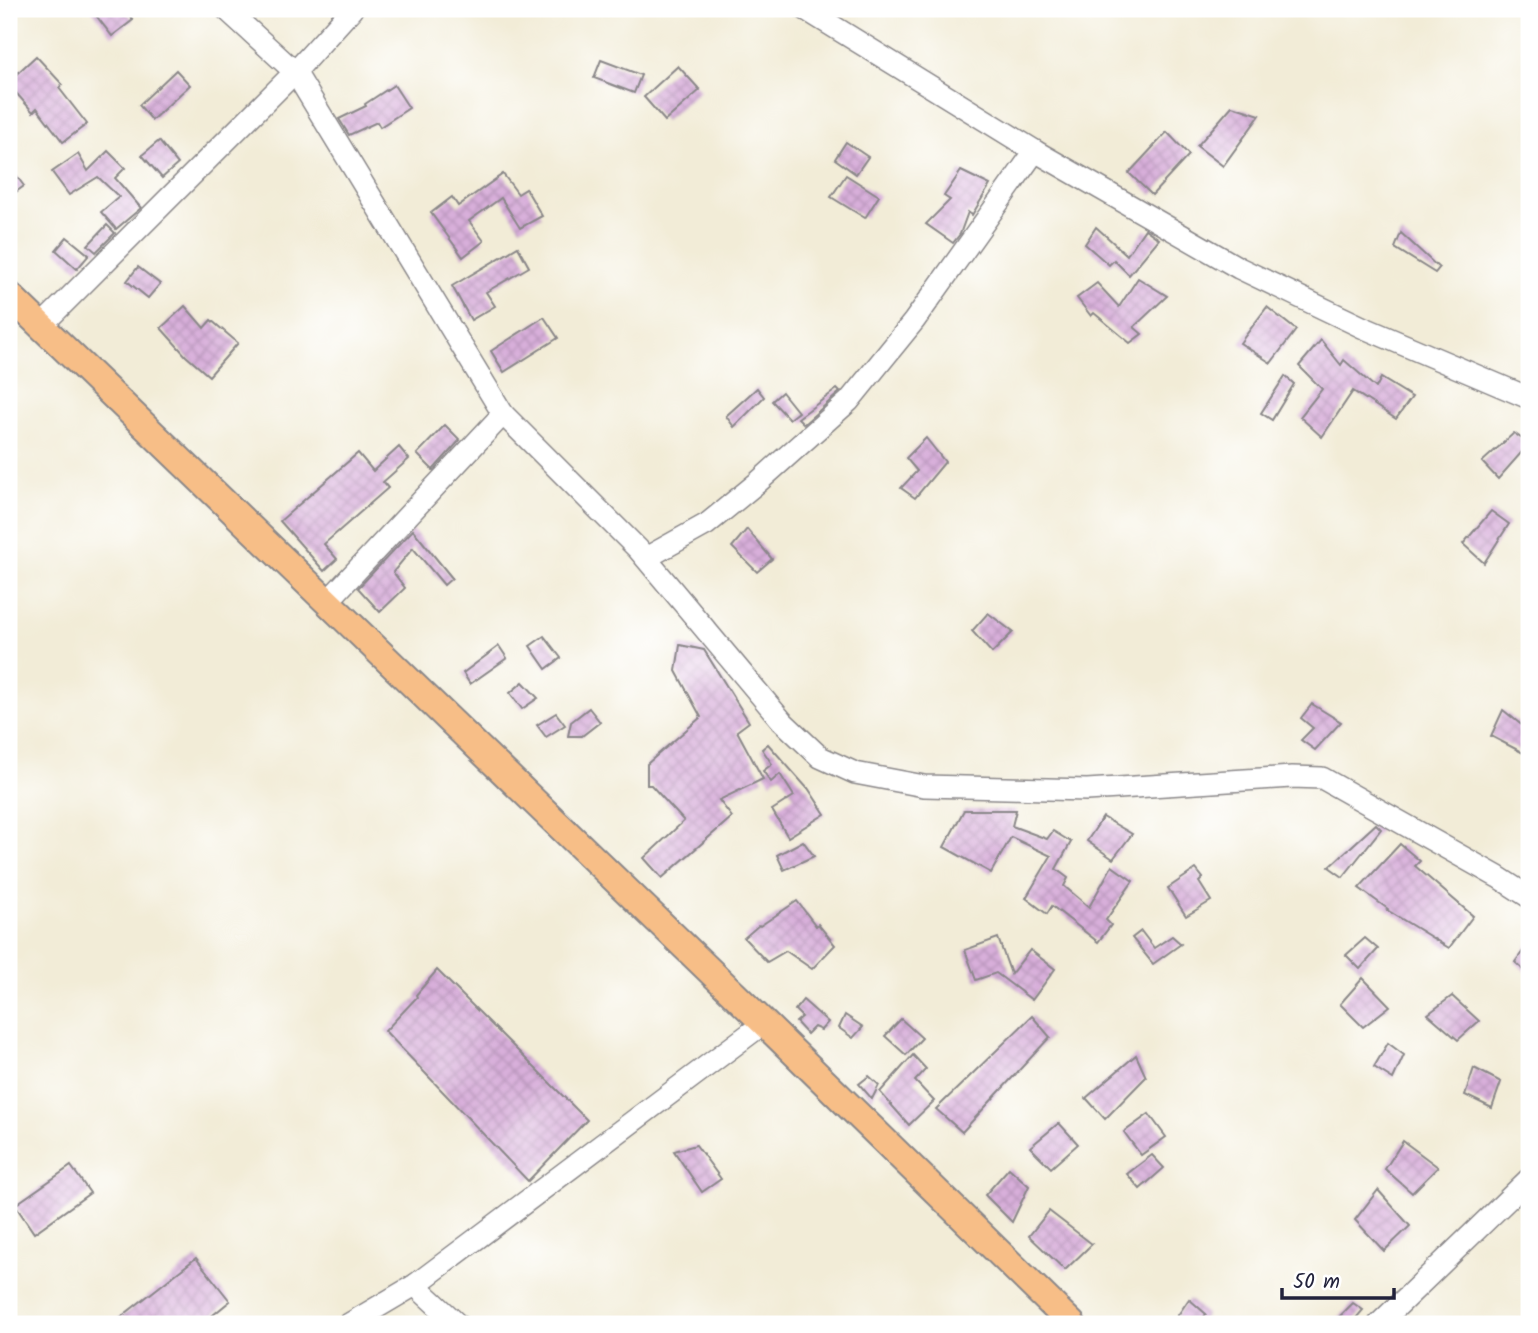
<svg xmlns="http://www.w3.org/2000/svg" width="1538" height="1333" viewBox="0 0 1538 1333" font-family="Kalam,sans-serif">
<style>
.building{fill:url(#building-cross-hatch)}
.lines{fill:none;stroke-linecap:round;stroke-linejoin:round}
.minor-casing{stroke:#8a8789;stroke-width:24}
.major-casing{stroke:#8a8789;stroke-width:30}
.minor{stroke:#fff;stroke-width:21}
.major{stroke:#f7be87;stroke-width:26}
</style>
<defs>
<pattern id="building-cross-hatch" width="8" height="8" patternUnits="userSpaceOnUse" patternTransform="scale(1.75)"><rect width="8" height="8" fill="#d8afda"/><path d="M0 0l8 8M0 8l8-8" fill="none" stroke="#b996bc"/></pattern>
</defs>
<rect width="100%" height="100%" fill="#fff"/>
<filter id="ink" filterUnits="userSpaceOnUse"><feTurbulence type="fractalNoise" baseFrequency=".0143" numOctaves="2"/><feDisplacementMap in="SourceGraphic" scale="14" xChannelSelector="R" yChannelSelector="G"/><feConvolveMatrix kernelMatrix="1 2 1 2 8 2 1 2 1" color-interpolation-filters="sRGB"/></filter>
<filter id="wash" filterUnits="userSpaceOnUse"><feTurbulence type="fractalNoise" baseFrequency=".00686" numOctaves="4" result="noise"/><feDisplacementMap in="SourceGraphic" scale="28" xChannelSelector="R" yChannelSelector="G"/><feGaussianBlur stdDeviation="1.57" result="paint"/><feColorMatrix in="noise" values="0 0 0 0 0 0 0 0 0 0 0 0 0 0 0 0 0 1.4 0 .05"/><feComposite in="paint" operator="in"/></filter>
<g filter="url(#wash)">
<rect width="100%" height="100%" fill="#f2ecd7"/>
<g id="blocks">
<g class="building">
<path d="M91 9H125L133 20 112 36Z"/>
<path d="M36 56 62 84 59 88 87 124 63 142 37 108 33 112 9 85V81Z"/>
<path d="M601 60 641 75 634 93 594 78Z"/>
<path d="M678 66 700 90 665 121 644 97Z"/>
<path d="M176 70 190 85 152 120 139 105Z"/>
<path d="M394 85 409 108 380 127 377 122 349 135 339 119 366 106 365 104Z"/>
<path d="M1232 106 1260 115 1223 166 1197 146Z"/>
<path d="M1167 132 1189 155 1152 195 1129 173Z"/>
<path d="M159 141 178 164 162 178 142 155Z"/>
<path d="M846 142 868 157 856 174 835 159Z"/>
<path d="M108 151 125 168 115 178 141 208 116 229 101 212 119 197 98 177 69 195 52 172 78 154 88 171Z"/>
<path d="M9 166 24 186 9 197Z"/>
<path d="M961 171 990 185 972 215 968 212 960 234 953 243 926 224 950 200 944 196Z"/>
<path d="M503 174 518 194 526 189 542 216 520 228 501 198 469 221 484 241 463 257 431 213 452 197 458 206Z"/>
<path d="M846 175 879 196 865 218 831 197Z"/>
<path d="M107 225 115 233 96 252 88 245Z"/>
<path d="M1096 227 1127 255 1145 229 1159 239 1129 275 1114 260 1109 265 1085 244Z"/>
<path d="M1401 233 1439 268 1435 273 1395 248Z"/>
<path d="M67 237 89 255 77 269 56 250Z"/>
<path d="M518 247 529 267 486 292 495 306 471 320 452 286Z"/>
<path d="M138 267 160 284 148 298 127 281Z"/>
<path d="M1138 278 1167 296 1134 327 1142 334 1130 343 1094 313 1091 316 1077 298 1097 283 1119 307Z"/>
<path d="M185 306 204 328 211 320 238 343 209 376 186 356 161 328Z"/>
<path d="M1267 307 1296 330 1271 363 1240 343Z"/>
<path d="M544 317 558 338 504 372 491 351Z"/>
<path d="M1321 340 1341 365 1344 360 1376 388 1381 378 1412 397 1396 419 1353 391 1322 437 1300 417 1322 389 1299 366Z"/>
<path d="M1285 376 1294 384 1272 420 1261 413Z"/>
<path d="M757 388 764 397 734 427 726 416Z"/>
<path d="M837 389 840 392 804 424 798 418Z"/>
<path d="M782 392 798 412 789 419 772 401Z"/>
<path d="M445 425 460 440 433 470 417 454Z"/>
<path d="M1514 433 1529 444 1498 479 1482 462Z"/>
<path d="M926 438 945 462 915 498 901 488 917 471 906 458Z"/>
<path d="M399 447 409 459 383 482 388 488 324 544 337 559 324 571 280 521 358 453 373 471Z"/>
<path d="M1491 511 1509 524 1484 563 1463 544Z"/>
<path d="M747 529 772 559 757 572 732 547Z"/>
<path d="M413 530 452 578 444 585 413 548 393 572 405 588 380 612 358 588Z"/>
<path d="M988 613 1013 632 992 653 972 631Z"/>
<path d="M544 636 561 658 546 669 530 646Z"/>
<path d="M680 645 704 650 749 722 737 731 763 779 719 800 732 817 662 878 644 858 684 821 651 785H647V764L701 717 676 671Z"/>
<path d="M499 646 507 658 470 684 463 673Z"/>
<path d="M523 682 538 698 522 709 510 693Z"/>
<path d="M1312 704 1341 722 1315 750 1301 740 1313 728 1301 718Z"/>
<path d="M589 708 600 722 582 736H568L571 722Z"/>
<path d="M1503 710 1529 731V756L1491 736Z"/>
<path d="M556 713 565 725 546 737 537 725Z"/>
<path d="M768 744 807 788H808L825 814 788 837 772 810 794 796 780 774 771 782 763 771 772 764 762 749Z"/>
<path d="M964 810H1016L1012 826 1047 839 1053 831 1071 842 1056 869 1068 878 1064 886 1089 907 1112 866 1133 881 1106 920 1111 925 1098 942 1052 906 1047 914 1026 898 1051 856 1011 837 991 873 944 847Z"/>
<path d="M1103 817 1132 834 1113 859 1087 841Z"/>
<path d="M1376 824 1381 829 1343 877 1329 867Z"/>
<path d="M803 841 814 856 784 870 777 855Z"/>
<path d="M1400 844 1420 861 1415 866 1473 916 1449 948 1387 910 1388 909 1359 888Z"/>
<path d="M1196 869 1203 878 1199 882 1211 901 1186 916 1168 888Z"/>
<path d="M797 901 816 926 818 924 835 945 812 969 786 951 767 962 744 938 759 925 760 926Z"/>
<path d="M1141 931 1154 948 1172 936 1181 944 1153 964 1132 938Z"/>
<path d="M998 938 1011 974 1030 950 1055 969 1032 1000 996 973 976 980 965 950Z"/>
<path d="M1365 938 1378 949 1360 969 1346 955Z"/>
<path d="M1529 943V975L1515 962Z"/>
<path d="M437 970 587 1120 528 1181 385 1031 417 997 416 995Z"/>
<path d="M1363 978 1390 1006 1363 1027 1340 1004Z"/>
<path d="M1452 996 1479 1021 1458 1040 1428 1014Z"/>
<path d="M803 1000 828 1022 821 1030 814 1027 807 1034 796 1022 802 1017 795 1010Z"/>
<path d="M845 1015 863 1027 853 1038 839 1028Z"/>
<path d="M1032 1016 1050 1037 962 1132 936 1109Z"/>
<path d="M901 1019 922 1038 906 1055 885 1036Z"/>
<path d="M1388 1043 1404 1055 1393 1079 1374 1067Z"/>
<path d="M913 1055 926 1069 915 1081 934 1101 909 1125 880 1092Z"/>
<path d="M1136 1055 1146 1077 1105 1119 1086 1098Z"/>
<path d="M1474 1068 1501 1082 1492 1108 1465 1095Z"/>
<path d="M869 1076 879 1085 872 1099 859 1084Z"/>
<path d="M1149 1114 1166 1137 1141 1155 1124 1132Z"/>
<path d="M1059 1123 1078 1144 1051 1168 1030 1147Z"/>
<path d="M1403 1141 1438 1167 1412 1193 1385 1169Z"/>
<path d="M696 1145 721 1179 702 1192 674 1151Z"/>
<path d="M1152 1155 1164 1168 1140 1189 1127 1174Z"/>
<path d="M71 1166 90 1193 34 1233 15 1205Z"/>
<path d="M1009 1168 1029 1186 1012 1222 985 1195Z"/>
<path d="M1378 1190 1410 1226 1384 1251 1355 1220Z"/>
<path d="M1049 1211 1092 1244 1065 1270 1029 1236Z"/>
<path d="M196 1258 230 1301 202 1324H112Z"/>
<path d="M1189 1299 1206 1314 1199 1324H1172Z"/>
<path d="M1353 1303 1363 1310 1351 1324H1332Z"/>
</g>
</g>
</g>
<g filter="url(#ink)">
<use href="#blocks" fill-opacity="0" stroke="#8a8789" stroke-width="2"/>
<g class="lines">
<defs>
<g id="minor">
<path d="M226 9 295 72 503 414 638 549 782 721 820 757 855 773 924 786 1087 790 1292 777 1322 778 1498 877 1529 897"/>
<path d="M805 9 1035 151 1239 268 1362 327 1529 398"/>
<path d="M40 327 295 72 352 9"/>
<path d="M646 558 707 524 757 483 849 401 914 321 1035 151"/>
<path d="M328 601 503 414"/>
<path d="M415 1285 457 1324"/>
<path d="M349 1324 415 1285 764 1023"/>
<path d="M1379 1324 1529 1179"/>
</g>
<path id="major" d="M9 295 764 1023 1072 1324"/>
</defs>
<use href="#minor" class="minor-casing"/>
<use href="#major" class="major-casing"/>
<use href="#minor" class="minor"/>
<use href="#major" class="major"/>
</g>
</g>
<rect width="1538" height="1333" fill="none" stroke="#fff" stroke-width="35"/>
<path d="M1282 1288v10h112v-10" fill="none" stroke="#22223b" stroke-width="3.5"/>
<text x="1293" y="1288" font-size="21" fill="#22223b" stroke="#ffffff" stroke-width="5" paint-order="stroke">50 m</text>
</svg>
